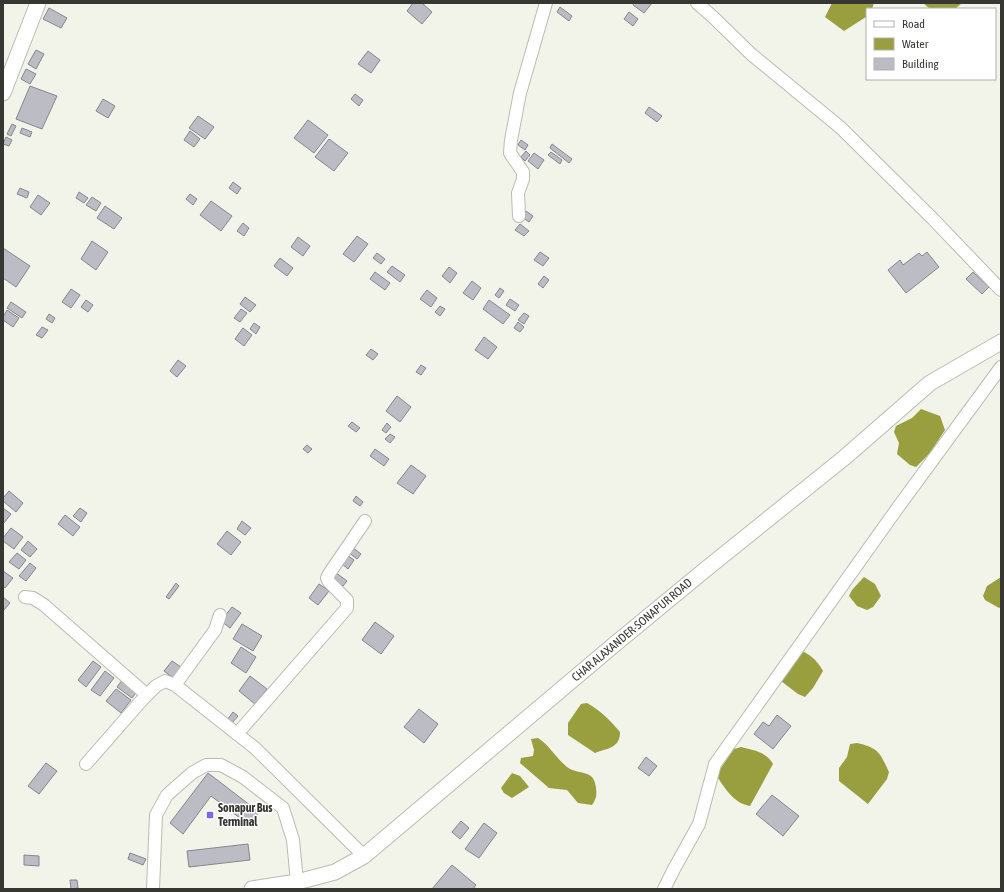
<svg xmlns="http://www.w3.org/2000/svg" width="1004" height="892" viewBox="0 0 1004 892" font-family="'Asap Condensed',sans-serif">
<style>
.water{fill:#999e3e}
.building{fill:#bcbcc5;stroke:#86868f}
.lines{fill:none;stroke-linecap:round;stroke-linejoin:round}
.minor-casing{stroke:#babbb2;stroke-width:14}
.major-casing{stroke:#babbb2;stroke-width:17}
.minor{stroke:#fff;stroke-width:12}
.major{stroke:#fff;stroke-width:15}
.poi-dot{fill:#7c68e3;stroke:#fff;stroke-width:1.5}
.labels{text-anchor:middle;stroke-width:3;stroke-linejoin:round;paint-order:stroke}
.street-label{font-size:12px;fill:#363733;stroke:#fff}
.poi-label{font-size:12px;font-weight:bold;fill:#363733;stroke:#fff;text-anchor:start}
</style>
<rect width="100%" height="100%" fill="#f2f3e9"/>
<g class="water">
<path d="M832 3H874L872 9H867L866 17 844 31 825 17Z"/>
<path d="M923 3H962L955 9H930Z"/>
<path d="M921 409 940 416 945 430 930 453 916 467 910 465 897 454 899 443 894 432 896 426 912 418Z"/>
<path d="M864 577 875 584 881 596 873 607 867 610 857 606 849 596 852 590Z"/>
<path d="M1001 577V607L999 608 985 600 983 596 987 586Z"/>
<path d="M797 649C810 654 816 659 823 671L813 688 805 697 798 694 781 681Z"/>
<path d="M587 703C601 711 610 720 620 732 620 748 608 748 595 753L568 735V723L581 704Z"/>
<path d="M538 738C550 746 556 758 567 767 579 776 594 768 596 788 597 796 596 799 592 805L578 803 567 790 549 788 520 763 521 758 533 756 534 750 531 739Z"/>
<path d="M857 743C879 748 880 753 889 772L887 779 868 804 839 781V768L847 757 850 744Z"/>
<path d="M741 747C753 750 767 752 773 764L750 806C733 803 725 788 716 775L734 749Z"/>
<path d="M512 773 520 776 529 787 512 798 504 793 501 788Z"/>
</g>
<g class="building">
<path d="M413 3H422L432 12 422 24 407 11Z"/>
<path d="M634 3H652L644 13 633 5Z"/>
<path d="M560 7 572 16 569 21 557 12Z"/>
<path d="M49 8 67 18 61 28 43 19Z"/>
<path d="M629 12 638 19 633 26 624 19Z"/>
<path d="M36 50 44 54 36 69 28 64Z"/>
<path d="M368 51 380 60 371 73 358 64Z"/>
<path d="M26 69 36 74 30 84 21 79Z"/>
<path d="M30 86 57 96 42 129 16 119Z"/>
<path d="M355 94 363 100 359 106 351 99Z"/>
<path d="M103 99 115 106 108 118 96 111Z"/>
<path d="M649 107 662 116 657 122 645 113Z"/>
<path d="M198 116 214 127 205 139 189 128Z"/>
<path d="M308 120 328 135 314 153 294 138Z"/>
<path d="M12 124 16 126 11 136 7 134Z"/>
<path d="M22 128 32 132 30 137 20 133Z"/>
<path d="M190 131 200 139 194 147 184 140Z"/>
<path d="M6 137 12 140 9 146 3 144Z"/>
<path d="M329 139 348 153 334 171 315 157Z"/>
<path d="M521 140 528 145 525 150 518 145Z"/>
<path d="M552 144 572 159 569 163 550 148Z"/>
<path d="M526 151 530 155 525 161 521 157Z"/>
<path d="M551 152 562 160 560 164 548 155Z"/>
<path d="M534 153 544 160 538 169 528 161Z"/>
<path d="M233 182 241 188 237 194 229 188Z"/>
<path d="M20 188 29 192 27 198 17 194Z"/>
<path d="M79 192 88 198 84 203 76 198Z"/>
<path d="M190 194 197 199 193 205 186 199Z"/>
<path d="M38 195 50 203 41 215 30 207Z"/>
<path d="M92 197 101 203 96 211 86 205Z"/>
<path d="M211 201 232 216 221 231 200 215Z"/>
<path d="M105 206 122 218 114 229 97 218Z"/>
<path d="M526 211 533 216 529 222 522 217Z"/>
<path d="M243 223 249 228 244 236 237 231Z"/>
<path d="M520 224 529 231 524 236 515 230Z"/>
<path d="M357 236 368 244 354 262 343 254Z"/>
<path d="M298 237 310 246 303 256 291 247Z"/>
<path d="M92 241 108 252 96 270 81 259Z"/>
<path d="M3 248 30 266 16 287 3 278Z"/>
<path d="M540 252 549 258 543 266 534 260Z"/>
<path d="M927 252 939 267 906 293 888 270 900 260 903 265 919 253 922 256Z"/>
<path d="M377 253 385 259 381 264 373 258Z"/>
<path d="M280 258 293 268 287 276 274 266Z"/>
<path d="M392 266 405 275 400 282 387 272Z"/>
<path d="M449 267 457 273 450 283 442 276Z"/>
<path d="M375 272 390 283 385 290 370 279Z"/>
<path d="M973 272 989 287 982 294 966 279Z"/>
<path d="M544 276 549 280 543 288 538 284Z"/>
<path d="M472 281 481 288 473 300 463 293Z"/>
<path d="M500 288 504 291 499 298 495 295Z"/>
<path d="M71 289 80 295 71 308 62 302Z"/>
<path d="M427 290 437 298 431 307 420 299Z"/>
<path d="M245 297 256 305 250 312 240 304Z"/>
<path d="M510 299 519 305 515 311 506 305Z"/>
<path d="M86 300 93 305 88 312 81 307Z"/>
<path d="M489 300 510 315 503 324 483 309Z"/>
<path d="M11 302 26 312 22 318 7 308Z"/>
<path d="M440 306 445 309 440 316 435 312Z"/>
<path d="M241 309 247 313 240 322 234 318Z"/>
<path d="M7 310 19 318 13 327 3 320V317Z"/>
<path d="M524 313 529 316 524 324 518 320Z"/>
<path d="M49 314 55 318 52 323 46 319Z"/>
<path d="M518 322 524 327 520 332 514 328Z"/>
<path d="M254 323 260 327 256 334 250 329Z"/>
<path d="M42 327 48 330 42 338 36 335Z"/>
<path d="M243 328 252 335 244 346 235 339Z"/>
<path d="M484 337 497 347 488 359 475 350Z"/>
<path d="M371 349 378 354 373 360 366 355Z"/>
<path d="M178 360 186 366 177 377 170 371Z"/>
<path d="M421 365 426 368 421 375 416 372Z"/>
<path d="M397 396 411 407 400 422 386 411Z"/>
<path d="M352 422 360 428 356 432 348 426Z"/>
<path d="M387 423 391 427 386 433 382 430Z"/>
<path d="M390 434 395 437 390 443 385 439Z"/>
<path d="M307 445 312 449 308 453 303 449Z"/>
<path d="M375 449 389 459 384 466 370 456Z"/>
<path d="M411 465 426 476 413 494 397 483Z"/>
<path d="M9 491 23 503 16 512 3 501V498Z"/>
<path d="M356 496 363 502 360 506 353 501Z"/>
<path d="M3 508 11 514 4 523 3 522Z"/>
<path d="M80 508 87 513 81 522 73 516Z"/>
<path d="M65 515 80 527 73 536 58 524Z"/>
<path d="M242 521 251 528 245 535 237 529Z"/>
<path d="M11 528 23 537 14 549 3 541V538Z"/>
<path d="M227 531 241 542 231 555 217 544Z"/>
<path d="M28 541 37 549 30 557 21 550Z"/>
<path d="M352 547 361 554 357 559 348 552Z"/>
<path d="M17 553 26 560 19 569 9 562Z"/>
<path d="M347 555 354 560 348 569 341 563Z"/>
<path d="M30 563 36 568 26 581 19 576Z"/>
<path d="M3 571 13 578 5 588 3 586Z"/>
<path d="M335 572 347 581 343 586 331 578Z"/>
<path d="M176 583 179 586 169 599 166 597Z"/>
<path d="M319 584 329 591 318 605 309 598Z"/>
<path d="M3 597 10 603 3 611Z"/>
<path d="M232 607 241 613 230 628 221 621Z"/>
<path d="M375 622 394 636 381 654 362 640Z"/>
<path d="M242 624 262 636 253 651 233 639Z"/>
<path d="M241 647 256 657 246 673 231 663Z"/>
<path d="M93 661 101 667 86 687 78 680Z"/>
<path d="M172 661 184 669 176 680 164 671Z"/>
<path d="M105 671 114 678 100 696 91 690Z"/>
<path d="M250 676 267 689 255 704 239 691Z"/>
<path d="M123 679 138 690 132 698 117 687Z"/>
<path d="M116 689 131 700 121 713 106 701Z"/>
<path d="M419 709 438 724 424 743 404 727Z"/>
<path d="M233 712 238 716 232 723 227 720Z"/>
<path d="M777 715 791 726 773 749 754 734 763 722 769 726Z"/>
<path d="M646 757 657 766 649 776 638 768Z"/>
<path d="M46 763 57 771 39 794 28 786Z"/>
<path d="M208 773 259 812 249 825 211 796 183 834 170 823Z"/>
<path d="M772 795 799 816 783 836 756 814Z"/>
<path d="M461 821 469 828 460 839 452 832Z"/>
<path d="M484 823 497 833 479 858 465 849Z"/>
<path d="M248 844 250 860 189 867 187 851Z"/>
<path d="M130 853 146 859 143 865 128 859Z"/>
<path d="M24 855 39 856V866L24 865Z"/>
<path d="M452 865 476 885 473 889H432Z"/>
<path d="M70 880H77L78 888 71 889Z"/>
</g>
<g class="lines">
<defs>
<g id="minor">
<path d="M697 3 713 17 751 54 841 128 933 219 1001 290"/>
<path d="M519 216 518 193 523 179V172L510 153 511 140 520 93 546 3"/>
<path d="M25 597 33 598 44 605 147 695"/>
<path d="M175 685 215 630 220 615"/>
<path d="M237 734 347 608V600L329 582 327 578 329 574 365 521"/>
<path d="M86 764 142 700 156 686 165 681 175 685 255 748 364 856"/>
<path d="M153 889 156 815 167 795 192 773 206 765H221L243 777 283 808 293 840 297 882"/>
<path d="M664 889 674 869 699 824 715 764 899 506 1001 367"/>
</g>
<g id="major">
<path d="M3 93 38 3"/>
<path d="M252 889 297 882 335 872 364 856 615 644 706 569 844 458 930 383 1001 342"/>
</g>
</defs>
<use href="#minor" class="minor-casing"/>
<use href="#major" class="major-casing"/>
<use href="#minor" class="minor"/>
<use href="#major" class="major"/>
</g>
<rect class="poi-dot" x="206" y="811" width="8" height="8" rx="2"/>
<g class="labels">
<g class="street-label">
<text transform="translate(632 630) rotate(-40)" y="4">CHAR ALAXANDER-SONAPUR ROAD</text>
</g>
<g class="poi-label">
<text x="218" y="812">Sonapur Bus<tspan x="218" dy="14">Terminal</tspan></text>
</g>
</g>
<rect width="1004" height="892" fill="none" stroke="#363733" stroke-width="8"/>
<rect x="866" y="8" width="130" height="72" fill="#ffffff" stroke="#afafad"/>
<rect x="874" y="21" width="20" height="6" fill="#ffffff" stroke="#afafad"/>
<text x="902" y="28" font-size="12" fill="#363733">Road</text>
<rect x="874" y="38" width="20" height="12" fill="#999e3e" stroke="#afafad"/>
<text x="902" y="48" font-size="12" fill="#363733">Water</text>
<rect x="874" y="58" width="20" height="12" fill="#bcbcc5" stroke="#afafad"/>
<text x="902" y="68" font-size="12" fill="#363733">Building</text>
</svg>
